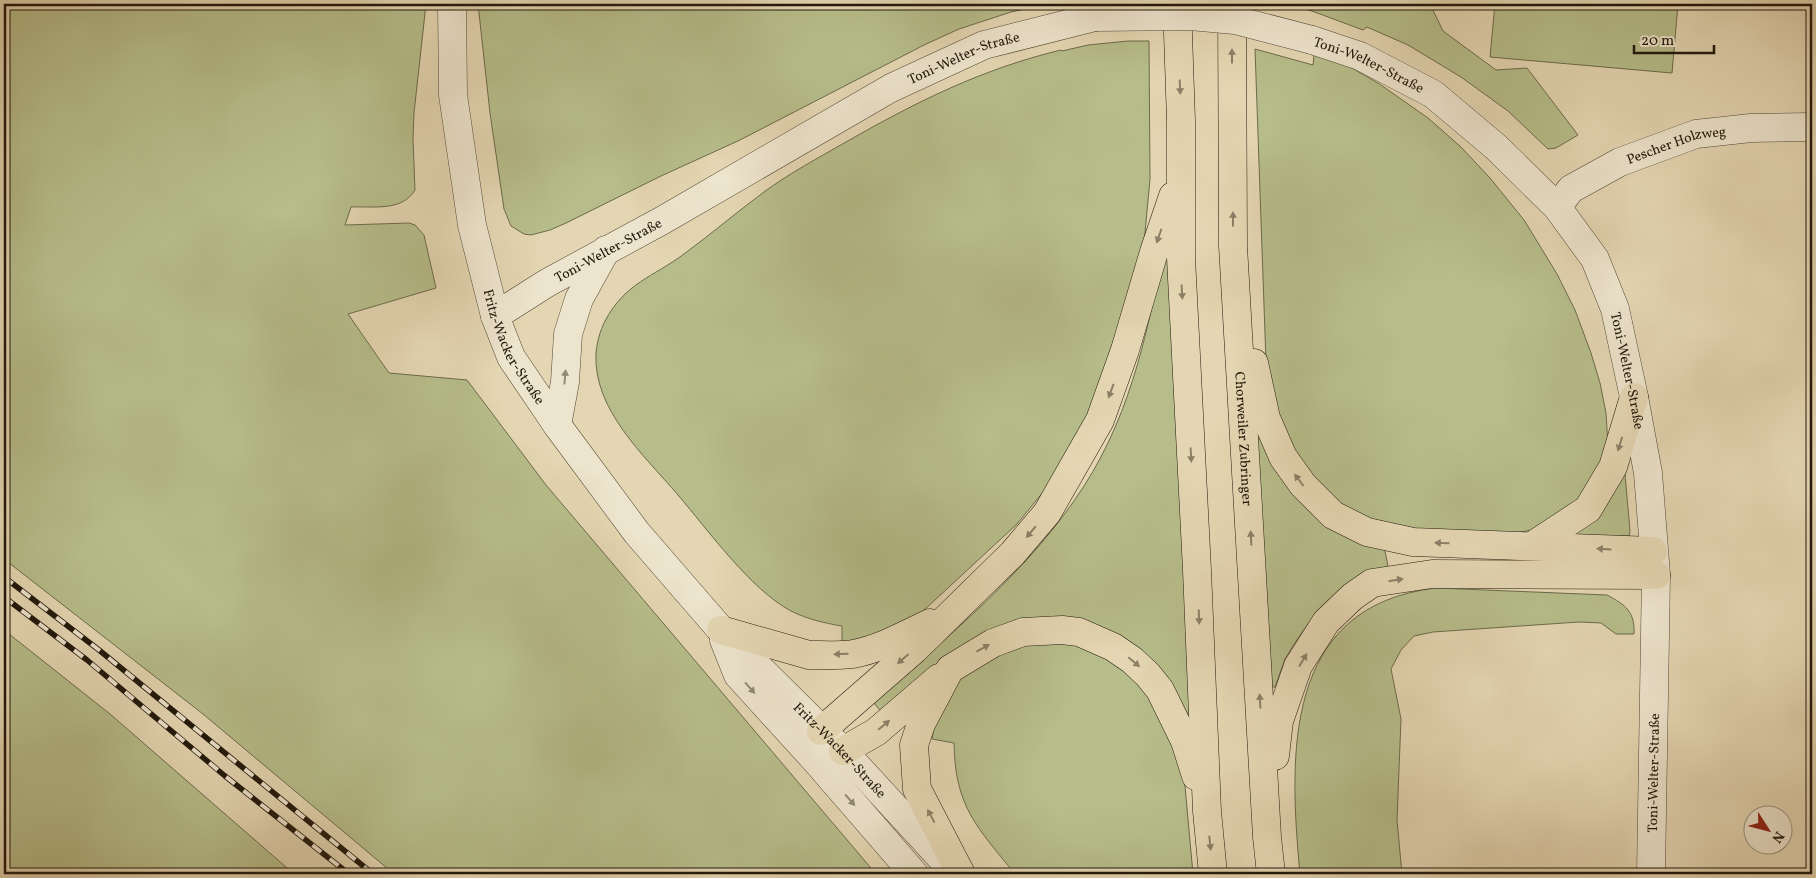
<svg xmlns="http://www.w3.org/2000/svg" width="1816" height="878" viewBox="0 0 1816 878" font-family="Vollkorn,serif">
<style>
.green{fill:#b6bd8a;stroke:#6c6a4b}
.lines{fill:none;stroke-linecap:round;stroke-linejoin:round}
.minor-casing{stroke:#524836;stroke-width:29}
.highway-casing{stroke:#21180c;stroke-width:29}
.minor{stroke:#ede4cd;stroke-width:28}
.highway{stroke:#e4d6b2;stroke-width:28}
.rail-casing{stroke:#21180c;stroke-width:5.5}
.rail{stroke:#ede4cd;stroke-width:4;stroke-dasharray:11;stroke-linecap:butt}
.minor-bridge-casing{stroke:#524836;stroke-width:29;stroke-linecap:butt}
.minor-bridge{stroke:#ede4cd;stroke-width:28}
.oneway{fill:#8c8067}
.oneway2{fill:#918876}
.labels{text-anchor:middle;stroke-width:5;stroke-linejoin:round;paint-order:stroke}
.street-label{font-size:14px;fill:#21180c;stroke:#ede4cd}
</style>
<rect width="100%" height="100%" fill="#e4d6b2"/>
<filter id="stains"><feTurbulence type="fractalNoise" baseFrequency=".004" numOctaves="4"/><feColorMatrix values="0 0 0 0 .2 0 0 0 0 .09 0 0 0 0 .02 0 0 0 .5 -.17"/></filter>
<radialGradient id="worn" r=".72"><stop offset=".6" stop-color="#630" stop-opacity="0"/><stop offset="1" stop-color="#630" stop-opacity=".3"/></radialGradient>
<g class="green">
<path d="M4 4H426L414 113 413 138 415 190C402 212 373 206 351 207L345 225 409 223 415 225 424 235 436 288 348 314 389 373 467 380 546 485 876 874H394L203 714 4 559Z"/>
<path d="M478 4H1048L1011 12 959 29 924 45 740 140 661 176 566 223 550 230 531 235 524 234 511 226 504 209 490 113Z"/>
<path d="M1286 4H1430L1443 31 1496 70 1527 68 1578 135 1556 148 1548 149 1508 111 1461 77 1408 45 1367 27 1363 30 1312 11Z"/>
<path d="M1495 4H1678L1672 73 1490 57Z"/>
<path d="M1128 41H1149L1150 179 1145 233 1140 270 1105 387 1045 490 1016 525 909 624 842 647V626C824 623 807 619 791 611 751 590 708 530 678 495 644 455 593 410 596 353 597 342 600 331 605 321 625 283 653 277 684 254 711 234 737 212 764 192 790 173 818 158 846 142 916 102 982 69 1061 50L1062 51 1088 45Z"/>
<path d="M1255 49 1313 65 1314 55 1350 67 1378 83 1428 118 1461 147 1490 178 1524 220 1557 274 1575 310 1591 353 1600 383 1606 413 1608 446 1587 494 1531 530 1517 533 1406 531 1384 526 1325 497 1284 437 1266 362Z"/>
<path d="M1166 235 1197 730 1068 619 883 714 873 702C948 637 1030 570 1084 486 1133 410 1150 322 1166 235Z"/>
<path d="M1255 419C1273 461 1286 498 1327 524 1340 533 1369 540 1384 546L1388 566 1367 576 1311 620 1298 638 1285 659 1275 687H1272Z"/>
<path d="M1625 474 1630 531 1629 536H1578L1575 534Z"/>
<path d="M1436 588 1607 595C1626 605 1635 612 1634 634H1616L1601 623 1579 622 1433 632 1414 636 1401 650 1391 669 1401 719 1397 820 1402 874H1300C1289 756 1282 606 1436 588Z"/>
<path d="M4 630 110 714 294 874H4Z"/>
<path d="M1036 639 1096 647 1139 678 1177 750 1185 786 1193 874H1015C977 827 955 807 954 743L932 739 935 723 954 685 973 666Z"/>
</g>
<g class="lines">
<defs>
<g id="minor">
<path id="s1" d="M452 4 453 95 472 225 495 316 511 357 557 425 637 533 721 630 843 751 956 874"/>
<path id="s2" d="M1312 40 1360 56 1433 94 1496 147 1557 207 1595 259 1615 309 1634 397 1648 473 1656 575 1651 874"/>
<path id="s3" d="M1557 207 1571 189 1620 162 1696 134 1751 128 1812 127"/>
<path id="s4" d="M495 316 547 283 663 220 891 88 984 45 1095 17"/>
<path d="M557 425 565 382 568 334 579 299 606 250"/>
<path d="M724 640 738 675 818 763 914 874"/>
</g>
<g id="highway">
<path d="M1177 4 1181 121V258L1197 570 1207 811 1213 874"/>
<path id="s5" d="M1232 4 1233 246 1267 837 1271 874"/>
<path d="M1254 363 1266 418 1283 457 1303 485 1333 515 1367 532 1413 542 1653 551"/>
<path d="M1532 546 1588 509 1613 467 1634 397"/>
<path d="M721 630 809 655C823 655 839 656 853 654 880 649 905 635 930 623"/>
<path d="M821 731 915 649 1013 553 1047 513 1100 420 1125 350 1154 252 1173 196"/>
<path d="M843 751 876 732 939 678"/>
<path d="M1275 756 1279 721 1298 666 1326 622 1352 597 1372 583 1432 574 1656 575"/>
<path d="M961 874 917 789 914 745 921 724 950 669 993 643 1023 632 1062 630 1079 632 1113 647 1132 660 1148 675 1160 690 1185 741 1196 776"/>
</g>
</defs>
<use href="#minor" class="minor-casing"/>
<use href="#highway" class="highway-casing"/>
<use href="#minor" class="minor"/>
<use href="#highway" class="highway"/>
<defs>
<g id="rail">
<path d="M4 577 99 650 373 874"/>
<path d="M4 597 87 660 225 776 349 874"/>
</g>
</defs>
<use href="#rail" class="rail-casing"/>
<use href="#rail" class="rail"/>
<defs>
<path id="minor-bridge" d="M1095 17 1190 16 1235 20 1312 40"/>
</defs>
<use href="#minor-bridge" class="minor-bridge-casing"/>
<use href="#minor-bridge" class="minor-bridge"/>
</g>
<defs><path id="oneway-solid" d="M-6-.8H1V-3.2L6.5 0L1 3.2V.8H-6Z" transform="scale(1.25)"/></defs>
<g class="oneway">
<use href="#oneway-solid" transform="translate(1232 56) rotate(-90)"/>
<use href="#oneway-solid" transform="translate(1180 87) rotate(88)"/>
<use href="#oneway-solid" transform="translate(1233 219) rotate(-90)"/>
<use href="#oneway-solid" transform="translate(1159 236) rotate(109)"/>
<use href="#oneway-solid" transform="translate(1182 292) rotate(87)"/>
<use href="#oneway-solid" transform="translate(1111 391) rotate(110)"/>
<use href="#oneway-solid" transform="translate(1620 444) rotate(107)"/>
<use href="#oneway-solid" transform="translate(1191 455) rotate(87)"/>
<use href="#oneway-solid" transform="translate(1299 480) rotate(-127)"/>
<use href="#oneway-solid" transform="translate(1031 532) rotate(130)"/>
<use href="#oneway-solid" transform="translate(1251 538) rotate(-93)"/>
<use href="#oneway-solid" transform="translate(1442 543) rotate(-178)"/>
<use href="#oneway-solid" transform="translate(1604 549) rotate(-177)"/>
<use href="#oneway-solid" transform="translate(1396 580) rotate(-9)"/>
<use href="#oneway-solid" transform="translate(1199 617) rotate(88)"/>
<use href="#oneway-solid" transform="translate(983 648) rotate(-29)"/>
<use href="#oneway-solid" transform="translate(841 654) rotate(178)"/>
<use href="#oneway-solid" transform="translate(903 659) rotate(139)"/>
<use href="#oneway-solid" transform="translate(1303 660) rotate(-59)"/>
<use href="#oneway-solid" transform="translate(1134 662) rotate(40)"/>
<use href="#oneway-solid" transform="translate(1260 701) rotate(-93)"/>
<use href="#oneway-solid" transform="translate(884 725) rotate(-40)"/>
<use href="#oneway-solid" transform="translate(931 816) rotate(-118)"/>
<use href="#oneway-solid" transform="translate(1210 843) rotate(84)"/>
</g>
<g class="oneway2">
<use href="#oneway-solid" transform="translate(565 377) rotate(-85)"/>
<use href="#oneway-solid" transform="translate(750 688) rotate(48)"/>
<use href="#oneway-solid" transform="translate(850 800) rotate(49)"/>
</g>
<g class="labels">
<g class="street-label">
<text dy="5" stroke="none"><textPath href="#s4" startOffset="536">Toni-Welter-Straße</textPath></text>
<text dy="5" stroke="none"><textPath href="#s2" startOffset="62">Toni-Welter-Straße</textPath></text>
<text dy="5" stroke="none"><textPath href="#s3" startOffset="138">Pescher Holzweg</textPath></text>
<text dy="5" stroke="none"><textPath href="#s4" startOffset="131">Toni-Welter-Straße</textPath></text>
<text dy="5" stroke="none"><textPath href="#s1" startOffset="352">Fritz-Wacker-Straße</textPath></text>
<text dy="5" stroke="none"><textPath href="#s2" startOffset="482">Toni-Welter-Straße</textPath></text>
<text dy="5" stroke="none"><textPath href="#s5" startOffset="435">Chorweiler Zubringer</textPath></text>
<text dy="5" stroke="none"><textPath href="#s1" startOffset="874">Fritz-Wacker-Straße</textPath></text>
<text transform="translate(1653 773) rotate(-89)" y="5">Toni-Welter-Straße</text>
</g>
</g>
<rect width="1816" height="878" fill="none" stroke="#e4d6b2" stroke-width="20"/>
<rect x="5" y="5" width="1806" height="868" fill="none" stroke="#21180c" stroke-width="2.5"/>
<rect x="10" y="10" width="1796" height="858" fill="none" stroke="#21180c"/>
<g transform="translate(1768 830) rotate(126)"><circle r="24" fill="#ede4cd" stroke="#9b9280"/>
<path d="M0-4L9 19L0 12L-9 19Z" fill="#8f2418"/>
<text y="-8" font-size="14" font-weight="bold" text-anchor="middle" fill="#21180c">N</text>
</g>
<path d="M1634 45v8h80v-8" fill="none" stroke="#21180c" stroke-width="2.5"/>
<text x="1641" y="45" font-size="15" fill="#21180c" stroke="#ede4cd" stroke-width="4" paint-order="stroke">20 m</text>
<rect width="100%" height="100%" filter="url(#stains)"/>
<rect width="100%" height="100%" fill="url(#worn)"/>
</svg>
